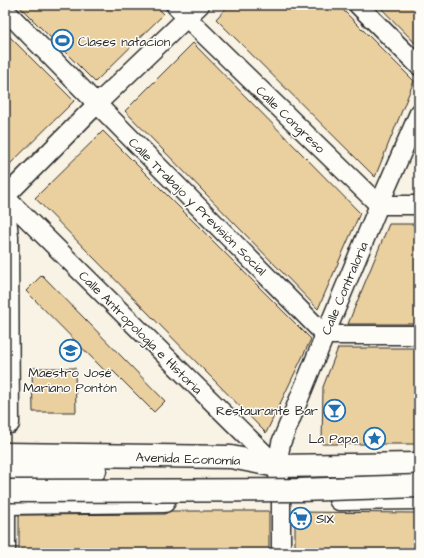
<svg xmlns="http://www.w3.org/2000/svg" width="424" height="558" viewBox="0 0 424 558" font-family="'Architects Daughter',sans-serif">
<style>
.building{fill:#ebd09f;stroke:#2b2b2b}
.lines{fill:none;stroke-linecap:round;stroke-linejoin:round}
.minor-casing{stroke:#2b2b2b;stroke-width:21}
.major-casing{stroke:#2b2b2b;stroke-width:25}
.minor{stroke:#fdfcf7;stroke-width:18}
.major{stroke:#fdfcf7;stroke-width:22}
.major-bridge-casing{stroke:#2b2b2b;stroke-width:25;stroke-linecap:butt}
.major-bridge{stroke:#fdfcf7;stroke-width:22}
.labels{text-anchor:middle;stroke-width:3;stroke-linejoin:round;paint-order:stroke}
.poi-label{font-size:13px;fill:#2b2b2b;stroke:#fdfcf7;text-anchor:start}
.street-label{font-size:13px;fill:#2b2b2b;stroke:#fdfcf7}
</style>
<rect width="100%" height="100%" fill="#f9f3e5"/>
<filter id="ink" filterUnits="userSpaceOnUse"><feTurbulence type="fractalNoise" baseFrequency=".025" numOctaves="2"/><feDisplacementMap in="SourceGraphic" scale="8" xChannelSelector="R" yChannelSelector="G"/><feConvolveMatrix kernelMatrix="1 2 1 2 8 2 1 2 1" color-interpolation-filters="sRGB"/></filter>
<g filter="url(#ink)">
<g class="building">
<path d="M18 5H155L164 14 95 82Z"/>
<path d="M229 5H338L414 81 375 177 216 19Z"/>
<path d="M378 5H419V47Z"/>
<path d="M5 32 74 101 5 169Z"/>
<path d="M193 43 360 213 318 309 125 111Z"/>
<path d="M103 131 311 339 266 433 35 198Z"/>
<path d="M389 224H419V324H348Z"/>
<path d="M42 275 165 401 154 412 112 370 108 374 26 291Z"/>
<path d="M338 348H419V444H322L323 387Z"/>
<path d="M32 368H75L76 412H33Z"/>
<path d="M171 511H269V553H19V515L164 514Z"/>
<path d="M295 512 419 513V553H295Z"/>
</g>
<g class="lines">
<defs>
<g id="minor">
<path d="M175 5 187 18 379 205H419"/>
<path d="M358 5 419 66"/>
<path d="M5 10 97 104 325 335H419"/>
<path d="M5 197 277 466"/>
<path d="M5 197 97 104 200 5"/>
<path d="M5 198 9 237 10 424"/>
<path d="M6 553V503"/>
<path d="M281 553V500L277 466 281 443 325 335 379 205 419 113"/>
</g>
<g id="major">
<path d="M5 454 231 457 277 466 419 464"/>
<path d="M5 470H95"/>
<path d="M340 499 419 498"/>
<path d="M5 503 164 501"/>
</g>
</defs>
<use href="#minor" class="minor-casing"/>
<use href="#major" class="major-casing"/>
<use href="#minor" class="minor"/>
<use href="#major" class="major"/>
<defs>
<path id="major-bridge" d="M5 491 300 490 419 486"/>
</defs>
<use href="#major-bridge" class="major-bridge-casing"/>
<use href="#major-bridge" class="major-bridge"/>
</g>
</g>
<defs>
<symbol id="stadium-ring" viewBox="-11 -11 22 22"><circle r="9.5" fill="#fdfcf7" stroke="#1f6fb2" stroke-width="1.5"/><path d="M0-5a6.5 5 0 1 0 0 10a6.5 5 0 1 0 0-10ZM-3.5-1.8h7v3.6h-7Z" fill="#1f6fb2"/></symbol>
<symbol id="school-ring" viewBox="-11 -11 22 22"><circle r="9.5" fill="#fdfcf7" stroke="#1f6fb2" stroke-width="1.5"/><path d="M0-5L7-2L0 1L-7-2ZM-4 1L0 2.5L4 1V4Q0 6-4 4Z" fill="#1f6fb2"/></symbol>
<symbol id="bar-ring" viewBox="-11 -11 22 22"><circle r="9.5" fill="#fdfcf7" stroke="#1f6fb2" stroke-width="1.5"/><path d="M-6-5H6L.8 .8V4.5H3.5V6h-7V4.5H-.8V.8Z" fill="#1f6fb2"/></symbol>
<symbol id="sight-ring" viewBox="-11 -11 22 22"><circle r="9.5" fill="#fdfcf7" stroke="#1f6fb2" stroke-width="1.5"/><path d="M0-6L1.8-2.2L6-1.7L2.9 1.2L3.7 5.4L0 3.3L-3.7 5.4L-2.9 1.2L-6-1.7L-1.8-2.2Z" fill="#1f6fb2"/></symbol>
<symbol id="supermarket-ring" viewBox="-11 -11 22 22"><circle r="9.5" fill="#fdfcf7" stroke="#1f6fb2" stroke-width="1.5"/><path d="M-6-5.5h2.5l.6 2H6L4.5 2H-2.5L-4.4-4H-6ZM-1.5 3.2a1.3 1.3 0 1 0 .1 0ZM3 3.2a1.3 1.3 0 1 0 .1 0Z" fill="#1f6fb2"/></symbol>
</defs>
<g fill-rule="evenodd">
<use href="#stadium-ring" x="50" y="28" width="25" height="25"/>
<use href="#school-ring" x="58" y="338" width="25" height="25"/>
<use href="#bar-ring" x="322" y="398" width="25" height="25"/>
<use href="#sight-ring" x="362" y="426" width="25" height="25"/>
<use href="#supermarket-ring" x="288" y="506" width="25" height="25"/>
</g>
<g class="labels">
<g class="poi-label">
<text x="78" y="46">Clases natacion</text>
<text x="70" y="377" text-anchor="middle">Maestro José<tspan x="70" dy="15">Mariano Pontón</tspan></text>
<text x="318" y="415" text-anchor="end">Restaurante Bar</text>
<text x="358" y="443" text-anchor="end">La Papa</text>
<text x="316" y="523">SIX</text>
</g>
<g class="street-label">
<text transform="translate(291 119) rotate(44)" y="5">Calle Congreso</text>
<text transform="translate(198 206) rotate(45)" y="5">Calle Trabajo y Previsión Social</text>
<text transform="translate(344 288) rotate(-67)" y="5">Calle Contraloria</text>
<text transform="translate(141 332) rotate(45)" y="5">Calle Antropología e Historia</text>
<text transform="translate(188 458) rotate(2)" y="5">Avenida Economía</text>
</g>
</g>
<rect width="424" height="558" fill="none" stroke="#fdfcf7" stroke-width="20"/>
<rect x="10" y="10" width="404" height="538" fill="none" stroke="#2b2b2b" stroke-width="1.5" filter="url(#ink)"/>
</svg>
